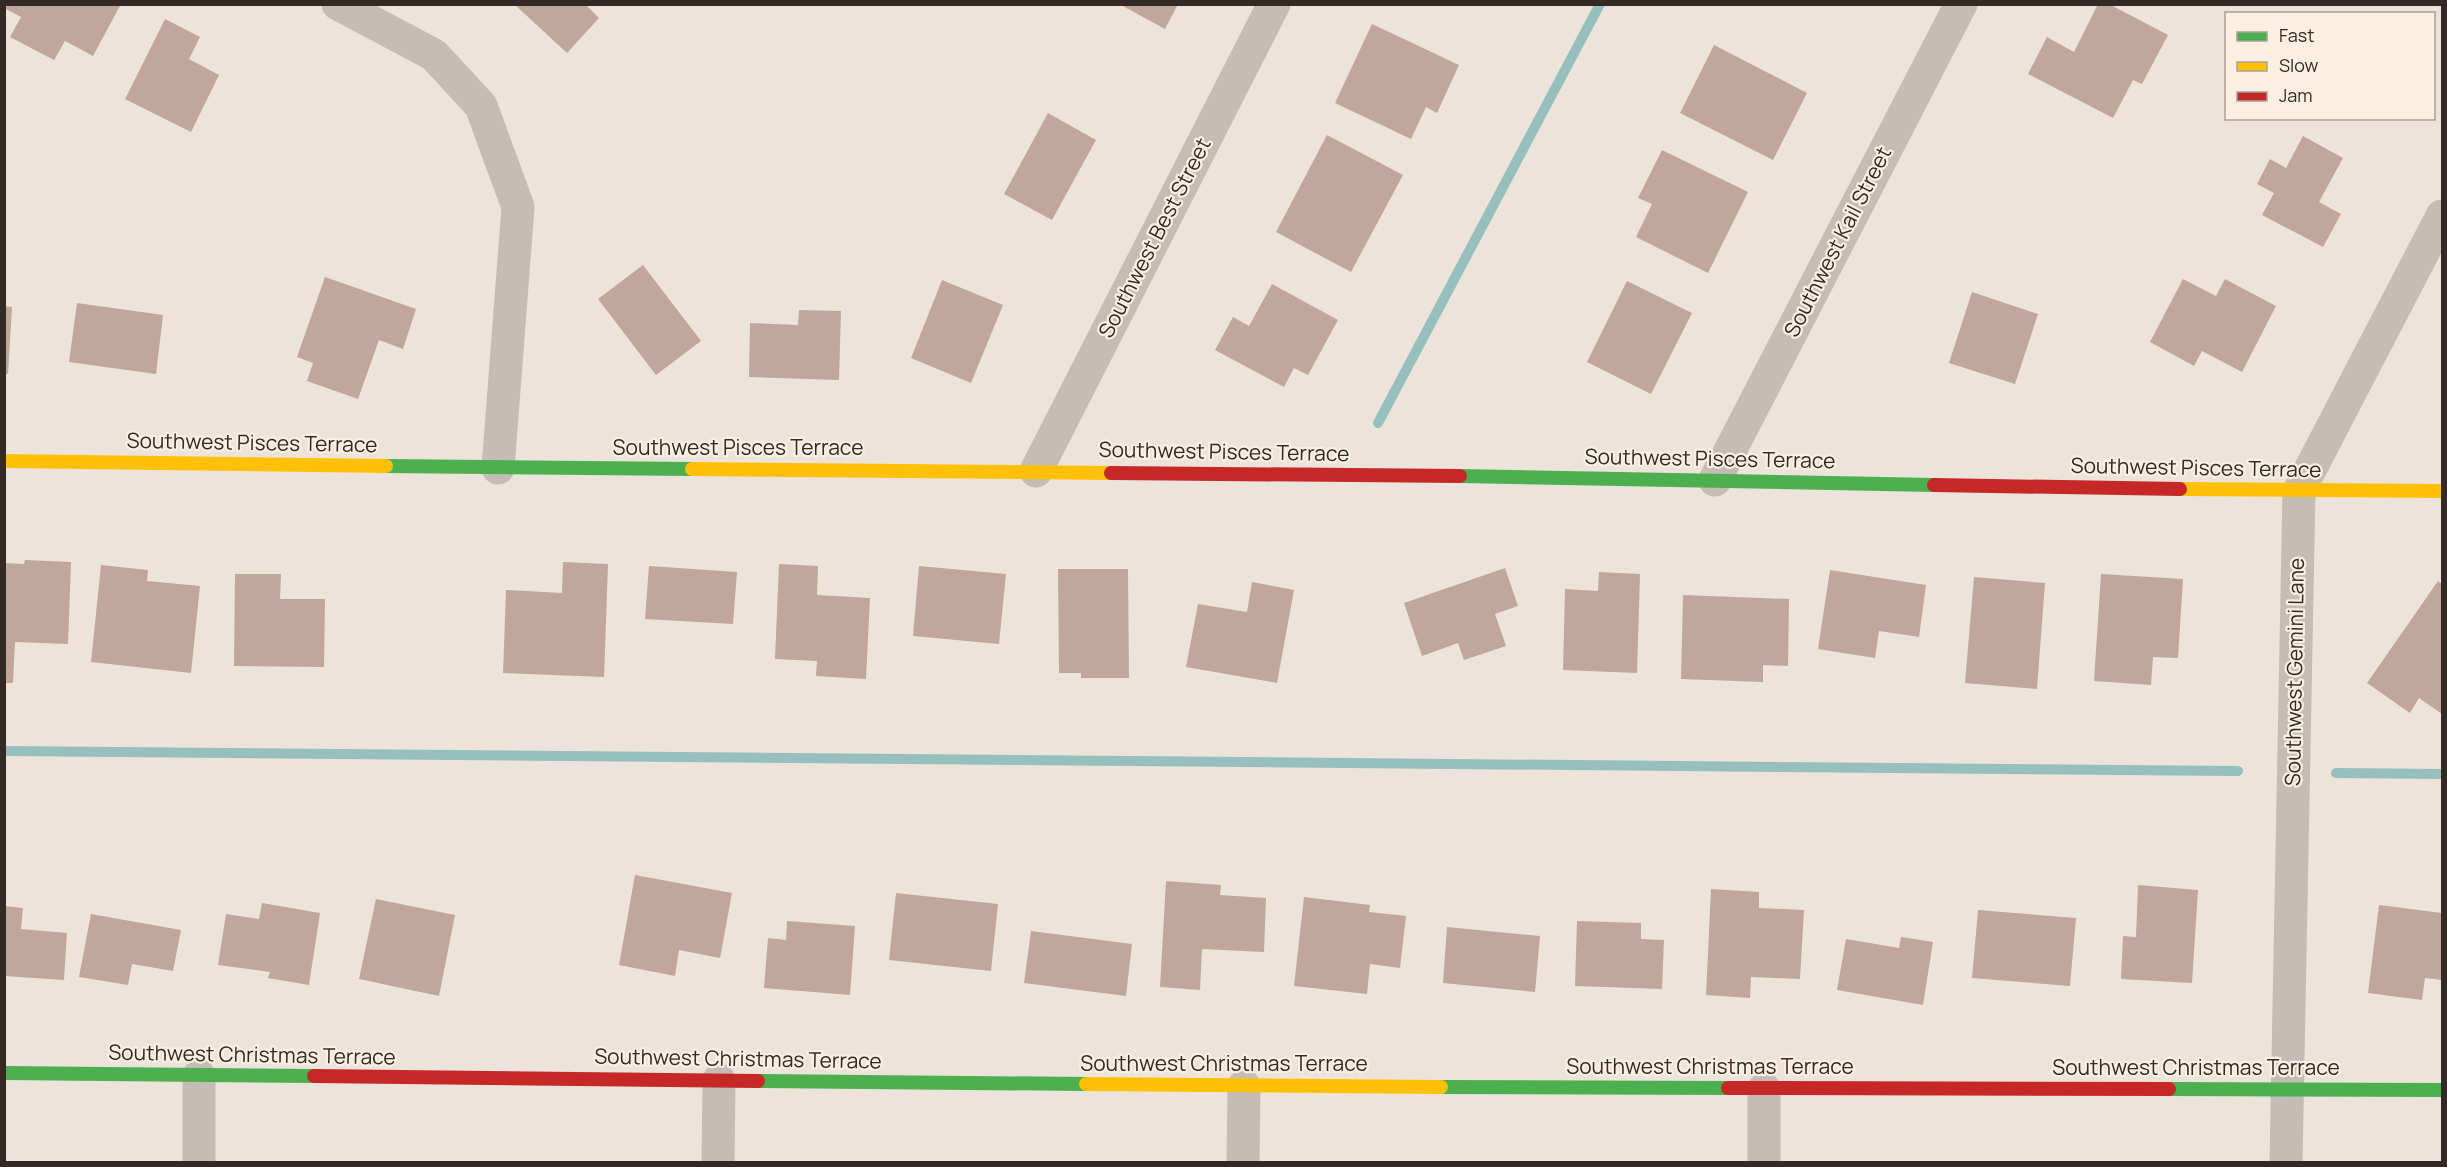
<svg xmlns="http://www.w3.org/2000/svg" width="2447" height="1167" viewBox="0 0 2447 1167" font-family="Manrope,sans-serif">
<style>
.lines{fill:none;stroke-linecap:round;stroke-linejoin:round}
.stream{stroke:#96bfbe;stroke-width:10}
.building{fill:#c1a69b}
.street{stroke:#c4bcb5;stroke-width:33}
.fast{stroke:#4caf50;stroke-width:14}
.slow{stroke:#ffc107;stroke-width:14}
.jam{stroke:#c62828;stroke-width:14}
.labels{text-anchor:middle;stroke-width:4.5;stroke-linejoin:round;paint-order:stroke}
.street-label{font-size:21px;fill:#342924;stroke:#faefe1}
</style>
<rect width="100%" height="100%" fill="#ece4db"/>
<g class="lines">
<g class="stream">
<path d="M1378 423 1600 4"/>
<path d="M4 751 2238 771"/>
<path d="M2336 773 2442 774"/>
</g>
</g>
<g class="building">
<path d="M4 4H121L93 56 65 41 54 60 10 37 21 17 4 8Z"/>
<path d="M514 4H585L599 18 567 53Z"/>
<path d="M1119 4H1178L1165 29Z"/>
<path d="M2098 4H2109L2168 35 2142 84 2133 80 2113 118 2028 74 2047 37 2074 52Z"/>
<path d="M165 19 200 37 189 59 219 75 191 132 125 99Z"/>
<path d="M1372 24 1459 65 1437 113 1426 107 1411 139 1335 103Z"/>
<path d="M1714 45 1807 93 1773 160 1680 113Z"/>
<path d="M1048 113 1096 140 1052 220 1004 194Z"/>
<path d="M1327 135 1403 175 1351 272 1276 232Z"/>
<path d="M2303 136 2343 158 2319 202 2341 214 2323 247 2262 215 2274 193 2257 184 2270 159 2286 168Z"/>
<path d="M1662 150 1748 192 1708 273 1636 237 1652 204 1638 198Z"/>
<path d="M643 265 701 341 656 375 598 299Z"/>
<path d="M325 277 416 309 403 349 379 340 358 399 307 381 313 363 297 357Z"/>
<path d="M2183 279 2216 296 2225 279 2276 306 2242 372 2202 351 2194 366 2150 342Z"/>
<path d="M942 280 1003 305 971 383 911 358Z"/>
<path d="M1627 281 1692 313 1651 394 1587 362Z"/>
<path d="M1272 284 1338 320 1308 375 1294 368 1284 387 1215 350 1233 317 1249 326Z"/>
<path d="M1972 292 2038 314 2015 384 1949 363Z"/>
<path d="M77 303 163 315 156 374 69 362Z"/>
<path d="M4 306 12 307 8 374 4 373Z"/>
<path d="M799 310 841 311 839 380 749 377 750 323 798 325Z"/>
<path d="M25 560 71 562 68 644 15 642 13 683H4V563L24 564Z"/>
<path d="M563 562 608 564 604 677 503 673 506 590 562 593Z"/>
<path d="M779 564 818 566 817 595 870 598 866 679 816 676 817 661 775 659Z"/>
<path d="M101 565 148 570 147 581 200 586 191 673 91 662Z"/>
<path d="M649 566 737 572 733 624 645 619Z"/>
<path d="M919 566 1006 574 999 644 913 636Z"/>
<path d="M1505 568 1518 606 1495 614 1506 646 1464 660 1458 643 1422 656 1404 603Z"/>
<path d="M1058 569H1128L1129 678H1081V673H1059Z"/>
<path d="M1830 570 1926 585 1919 637 1879 631 1875 658 1818 649Z"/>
<path d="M1599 572 1640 574 1637 673 1563 670 1565 589 1598 591Z"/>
<path d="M235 574H281L280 599H325L324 667 234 666Z"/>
<path d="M2101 574 2183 579 2178 658 2153 657 2151 685 2094 681Z"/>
<path d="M1974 577 2045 583 2037 689 1965 683Z"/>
<path d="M2438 581 2442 584V714L2419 698 2410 713 2367 683Z"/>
<path d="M1252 582 1294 590 1277 683 1186 667 1198 604 1247 612Z"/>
<path d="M1683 595 1789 599 1788 666 1763 665V682L1681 679Z"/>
<path d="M635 875 732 893 720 958 679 950 675 976 619 965Z"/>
<path d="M1166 881 1221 885 1220 895 1266 898 1264 952 1202 949 1200 990 1160 987Z"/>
<path d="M2138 885 2198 890 2192 983 2121 979 2123 936 2136 937Z"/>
<path d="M1711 889 1759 892V908L1804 910 1800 979 1751 977 1750 998 1706 995Z"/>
<path d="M896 893 998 904 991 971 889 960Z"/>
<path d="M1304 897 1370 905 1369 912 1406 916 1400 968 1370 964 1367 994 1294 986Z"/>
<path d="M376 899 455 915 439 996 359 979Z"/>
<path d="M262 903 320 913 309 985 268 978 270 972 218 965 226 914 259 919Z"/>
<path d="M2379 905 2442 913V980L2425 978 2422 1000 2368 993Z"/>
<path d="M4 906 23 908 21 929 67 933 64 980 4 976Z"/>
<path d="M1978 910 2076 918 2070 986 1972 978Z"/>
<path d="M91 914 181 930 173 971 132 964 128 985 79 977Z"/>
<path d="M787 921 855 926 850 995 764 988 768 938 786 940Z"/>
<path d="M1577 921 1641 923V939L1664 940 1662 989 1575 986Z"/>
<path d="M1447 927 1540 936 1535 992 1443 983Z"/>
<path d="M1031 931 1132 944 1126 996 1024 983Z"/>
<path d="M1901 937 1933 942 1923 1005 1837 990 1846 939 1899 948Z"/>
</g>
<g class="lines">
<g class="street">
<path d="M338 4 434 55 481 106 518 207 498 468"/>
<path d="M1036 471 1274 4"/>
<path d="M1715 480 1961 4"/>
<path d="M199 1162V1076"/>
<path d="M718 1162 719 1080"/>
<path d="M1243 1162 1244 1086"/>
<path d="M1764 1162V1089"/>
<path d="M2286 1162 2299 491 2442 216"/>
</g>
<g class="fast">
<path d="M386 466 692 469"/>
<path d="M1460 476 1934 485"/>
<path d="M4 1073 314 1076"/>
<path d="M758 1081 1086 1084"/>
<path d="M1441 1087 1728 1088"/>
<path d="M2169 1089 2442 1090"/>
</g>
<g class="slow">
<path d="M4 461 386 466"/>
<path d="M692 469 1111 473"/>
<path d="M2180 489 2442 491"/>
<path d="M1086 1084 1441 1087"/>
</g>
<g class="jam">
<path d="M1111 473 1460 476"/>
<path d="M1934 485 2180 489"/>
<path d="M314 1076 758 1081"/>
<path d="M1728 1088 2169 1089"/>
</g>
</g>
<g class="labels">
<g class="street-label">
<text transform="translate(1155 238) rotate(-63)" y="7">Southwest Best Street</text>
<text transform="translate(1838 242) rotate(-63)" y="7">Southwest Kail Street</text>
<text transform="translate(252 443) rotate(1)" y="7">Southwest Pisces Terrace</text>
<text x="738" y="455">Southwest Pisces Terrace</text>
<text transform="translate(1224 452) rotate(1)" y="7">Southwest Pisces Terrace</text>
<text transform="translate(1710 459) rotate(1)" y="7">Southwest Pisces Terrace</text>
<text transform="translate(2196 468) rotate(1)" y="7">Southwest Pisces Terrace</text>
<text transform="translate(2295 672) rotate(-89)" y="7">Southwest Gemini Lane</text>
<text transform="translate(252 1055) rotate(1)" y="7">Southwest Christmas Terrace</text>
<text transform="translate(738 1059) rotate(1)" y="7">Southwest Christmas Terrace</text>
<text x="1224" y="1071">Southwest Christmas Terrace</text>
<text x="1710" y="1074">Southwest Christmas Terrace</text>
<text x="2196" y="1075">Southwest Christmas Terrace</text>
</g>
</g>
<rect width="2447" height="1167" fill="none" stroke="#342924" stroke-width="12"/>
<rect x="2225" y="12" width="210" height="108" fill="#faefe1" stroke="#aba095" stroke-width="1.5"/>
<rect x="2237" y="32" width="30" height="9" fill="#4caf50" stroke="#aba095" stroke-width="1.5"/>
<text x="2279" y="42" font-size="18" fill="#342924">Fast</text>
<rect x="2237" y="62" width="30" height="9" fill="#ffc107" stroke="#aba095" stroke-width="1.5"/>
<text x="2279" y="72" font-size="18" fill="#342924">Slow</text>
<rect x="2237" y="92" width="30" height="9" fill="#c62828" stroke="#aba095" stroke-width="1.5"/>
<text x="2279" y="102" font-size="18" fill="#342924">Jam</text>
</svg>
